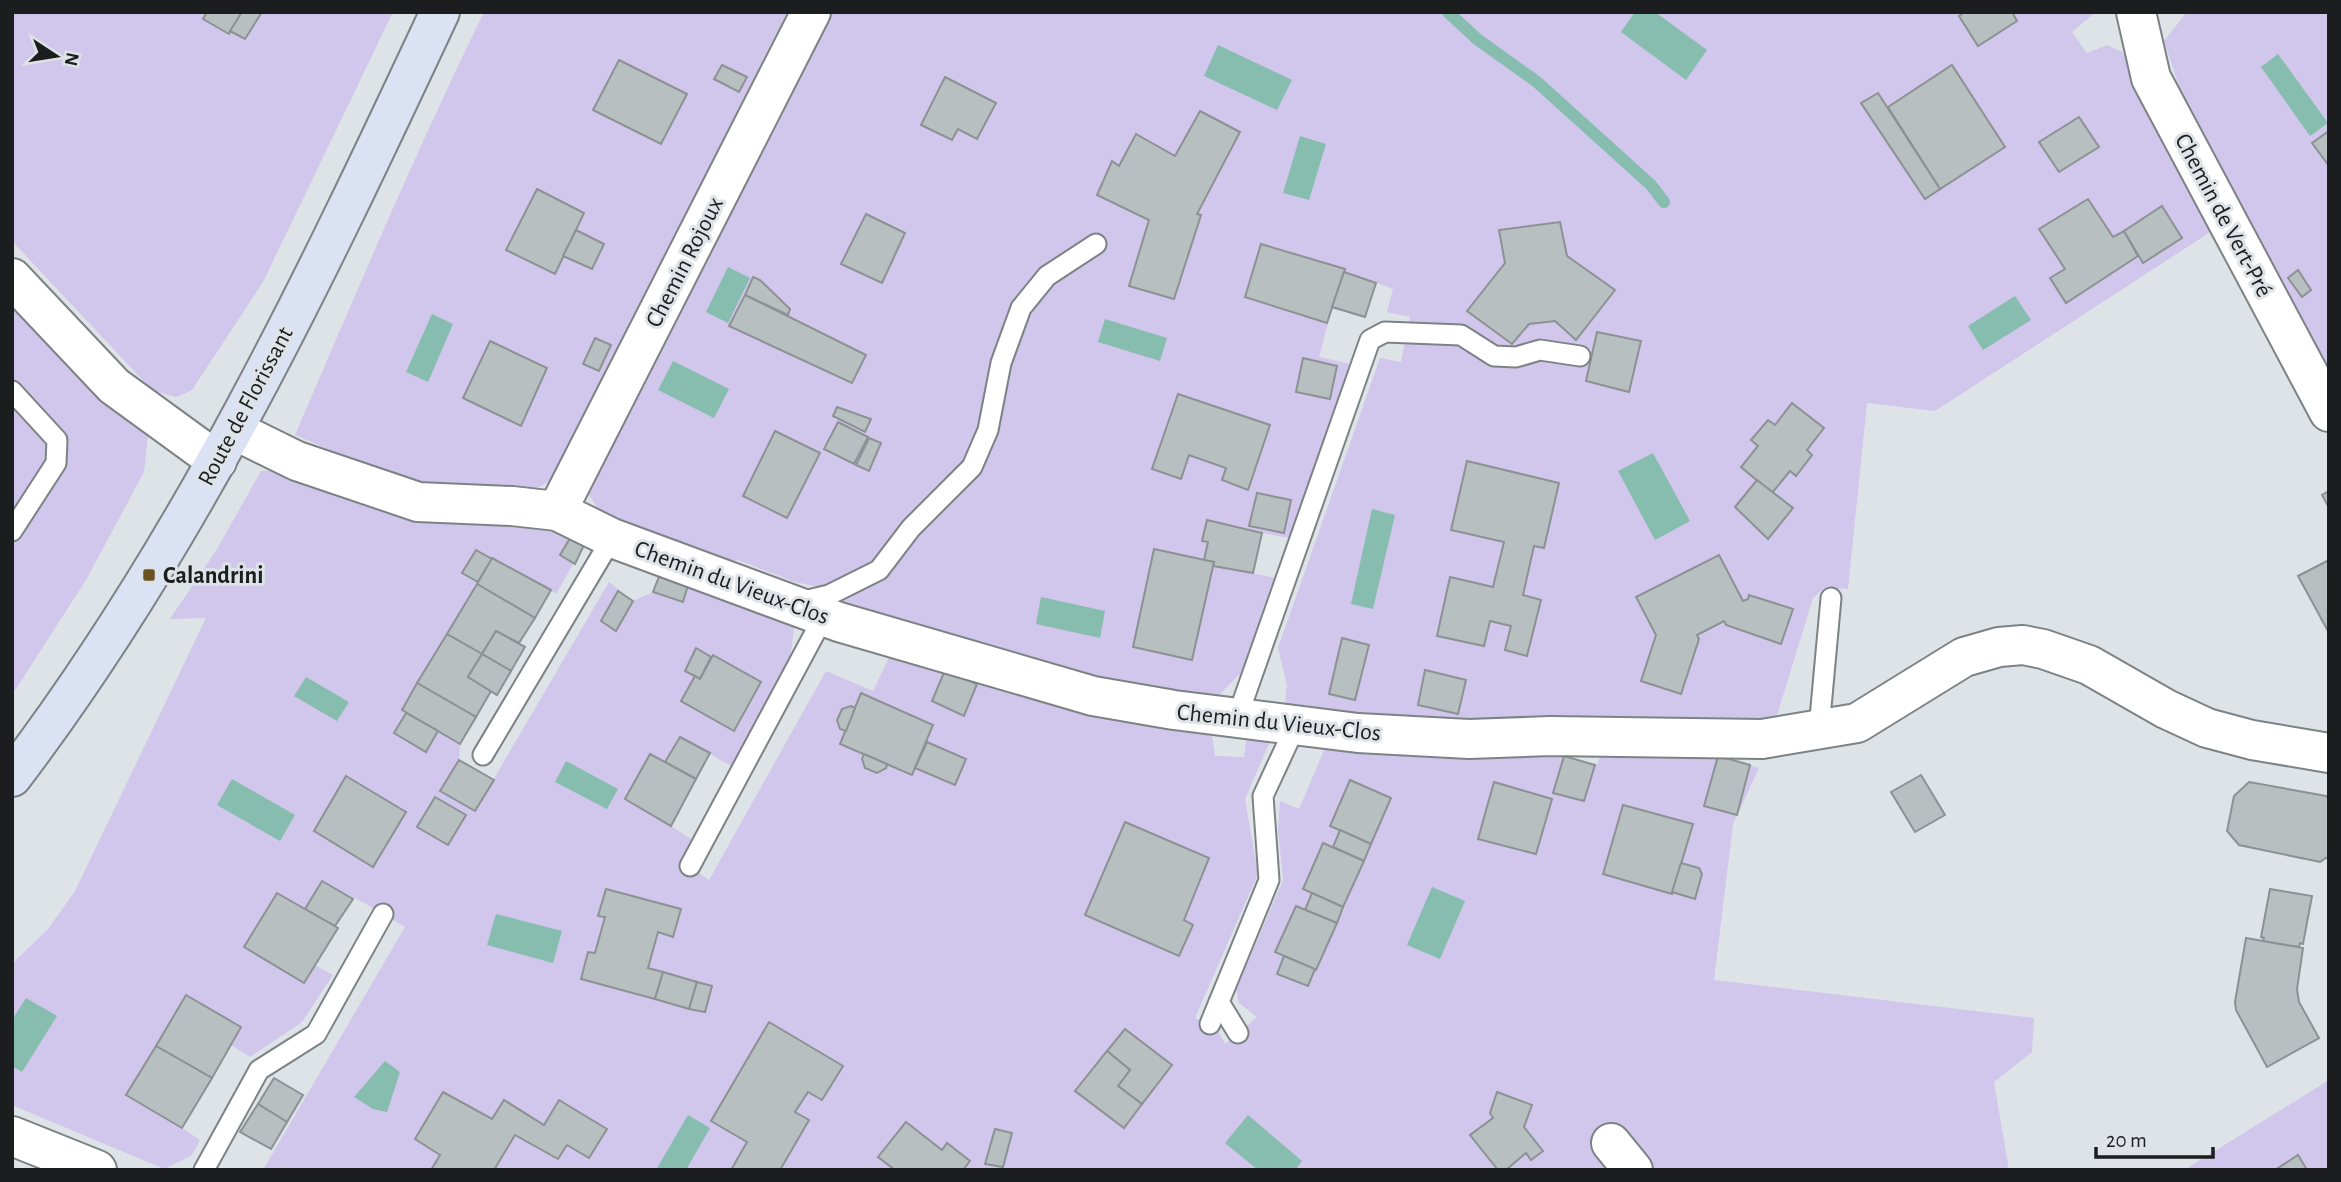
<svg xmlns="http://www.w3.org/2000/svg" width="2341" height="1182" viewBox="0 0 2341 1182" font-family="'Alegreya Sans',sans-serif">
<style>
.green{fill:#d1c6eb}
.water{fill:#86bdae}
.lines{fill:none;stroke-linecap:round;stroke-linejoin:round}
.stream{stroke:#86bdae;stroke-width:12}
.building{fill:#b8bfc0;stroke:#8c9293;stroke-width:2}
.service-casing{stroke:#7d8285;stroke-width:23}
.minor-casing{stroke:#7d8285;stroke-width:42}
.tertiary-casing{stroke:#7d8285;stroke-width:42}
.secondary-casing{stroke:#7d8285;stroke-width:42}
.service{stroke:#fff;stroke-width:19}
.minor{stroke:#fff;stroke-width:38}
.tertiary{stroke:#fff;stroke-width:38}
.secondary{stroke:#dbe2f4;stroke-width:38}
.poi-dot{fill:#695322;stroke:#dee3e7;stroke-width:2.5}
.labels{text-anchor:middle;stroke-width:6;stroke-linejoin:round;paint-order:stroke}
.street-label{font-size:24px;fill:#1c1d1f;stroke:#dee3e7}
.poi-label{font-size:24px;font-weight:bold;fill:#1c1d1f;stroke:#dee3e7;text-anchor:start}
</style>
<rect width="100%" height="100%" fill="#dee3e7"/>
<g class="green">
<path d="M12 12H393L263 282 192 390 176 397 153 391 12 241Z"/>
<path d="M484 12H787L552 480 522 496 434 494 295 435C356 293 416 151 484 12Z"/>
<path d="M827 12H2096L2072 32 2087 53 2107 45 2123 52 2152 115 2212 231 1935 411 1867 403 1848 589 1824 588 1813 598 1774 725 1554 723 1284 711 1287 685 1278 648 1380 358 1401 362 1410 317 1387 312 1393 289 1377 283 1365 317 1332 308 1319 357 1350 364 1289 538 1262 533 1253 573 1274 578 1241 673 1212 702 1041 668 838 602 823 588 795 582 738 560 729 561 601 514 586 490Z"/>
<path d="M2187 12H2329V383L2187 110 2164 41Z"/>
<path d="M12 299 148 435 144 472 86 580 12 695Z"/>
<path d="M275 470 515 519 582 538 585 543 556 594 551 591 535 618 477 584 417 683 476 717 460 744 459 760 440 791 475 811 609 582 633 601 653 592 682 602 691 578 795 619 790 660 731 766 710 754 671 826 691 839 682 861 709 880 826 671 873 691 894 647 1211 729 1215 756 1244 757 1247 734 1272 737 1245 799 1258 874 1195 1018 1216 1027 1225 1044 1257 1017 1239 1003 1236 990 1283 880 1278 829 1280 801 1299 809 1328 741 1565 751 1564 756 1597 765 1602 751 1716 755 1759 768 1733 824 1714 980 2034 1018 2032 1052 1994 1082 2009 1170H263L405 927 354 897 335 926 338 928 315 965 333 975 302 1022 250 1057 231 1045 182 1128 200 1140 192 1155 164 1169 12 1105V964L48 929 75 891 206 618 170 619 217 549 261 471Z"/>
<path d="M2329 1080V1170H2184Z"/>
</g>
<g class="water">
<path d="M1635 12H1655L1707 50 1686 80 1621 32Z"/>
<path d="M1218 45 1292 80 1277 110 1204 76Z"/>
<path d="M2278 54 2328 123 2310 136 2261 67Z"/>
<path d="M1300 136 1326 144 1309 200 1283 193Z"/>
<path d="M728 267 750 278 728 323 706 312Z"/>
<path d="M2015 296 2031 320 1983 350 1968 326Z"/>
<path d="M432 314 453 324 428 382 406 372Z"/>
<path d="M1105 319 1167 338 1160 361 1098 342Z"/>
<path d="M673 361 729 389 714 418 658 390Z"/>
<path d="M1653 453 1690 521 1655 540 1618 471Z"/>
<path d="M1372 509 1395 515 1373 609 1351 604Z"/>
<path d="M1041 597 1105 611 1100 638 1036 624Z"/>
<path d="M306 677 349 702 337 721 294 696Z"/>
<path d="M566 761 618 789 607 809 555 782Z"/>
<path d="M232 779 295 815 280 841 217 805Z"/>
<path d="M1432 887 1465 901 1440 959 1407 945Z"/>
<path d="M496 914 562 931 553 963 487 945Z"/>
<path d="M26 998 57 1016 22 1072 12 1066V1020Z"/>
<path d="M385 1061 400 1072 387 1112 373 1109 354 1097Z"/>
<path d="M688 1115 710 1128 686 1170H656Z"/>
<path d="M1248 1115 1302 1161 1295 1170H1258L1225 1143Z"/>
</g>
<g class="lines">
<path class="stream" d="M1448 12 1477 39 1537 82 1651 185 1664 202"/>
</g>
<g class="building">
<path d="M207 12H242L229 34 203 19Z"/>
<path d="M242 12H262L245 39 230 31Z"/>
<path d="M1965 12H2012L2017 21 1978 46 1959 16Z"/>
<path d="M619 60 687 94 661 144 593 110Z"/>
<path d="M722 65 747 77 739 92 714 79Z"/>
<path d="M1952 65 2005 147 1940 189 1888 107Z"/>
<path d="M945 77 996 103 977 139 958 129 952 140 921 125Z"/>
<path d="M1878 93 1940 189 1925 199 1861 103Z"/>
<path d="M1200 111 1240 132 1197 214 1201 215 1174 299 1129 286 1149 220 1097 195 1112 161 1119 166 1136 134 1175 156Z"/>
<path d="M2079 117 2099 147 2059 172 2039 142Z"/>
<path d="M2329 131V166L2312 143Z"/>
<path d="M537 189 584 213 555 274 506 250Z"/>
<path d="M2088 199 2113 237 2124 231 2138 256 2066 303 2050 278 2065 269 2039 229Z"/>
<path d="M2162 206 2182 238 2143 263 2124 231Z"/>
<path d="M866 214 905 233 882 283 841 264Z"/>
<path d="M1560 222 1567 256 1615 290 1576 340 1555 321 1529 324 1512 344 1467 311 1505 263 1499 230Z"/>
<path d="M576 230 604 244 592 269 563 256Z"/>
<path d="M1261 244 1345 269 1327 323 1245 297Z"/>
<path d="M2298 270 2311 290 2302 297 2288 278Z"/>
<path d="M1344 272 1376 283 1365 317 1332 307Z"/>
<path d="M753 277 760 280 790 309 788 315 745 295Z"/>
<path d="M745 295 866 355 852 383 729 326Z"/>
<path d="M1597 332 1641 341 1629 392 1586 381Z"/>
<path d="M595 338 611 345 599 371 583 364Z"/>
<path d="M490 341 547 368 521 426 463 398Z"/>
<path d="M1303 358 1337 366 1330 399 1296 392Z"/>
<path d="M1178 394 1270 425 1248 490 1222 480 1226 468 1189 455 1181 479 1152 469Z"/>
<path d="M1792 403 1824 428 1807 450 1812 455 1796 476 1790 471 1772 493 1741 467 1758 446 1751 440 1768 420 1775 425Z"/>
<path d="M837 407 871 419 865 432 833 416Z"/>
<path d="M838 422 868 437 854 464 824 449Z"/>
<path d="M775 431 820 453 787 518 743 496Z"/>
<path d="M869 438 881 443 869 471 856 465Z"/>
<path d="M1467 461 1559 483 1544 548 1534 546 1523 595 1541 600 1527 656 1505 650 1511 626 1490 621 1484 646 1437 636 1450 577 1493 587 1504 542 1451 530Z"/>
<path d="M1757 480 1793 508 1768 539 1735 507Z"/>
<path d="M2329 491V508L2322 495Z"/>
<path d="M1257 493 1291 500 1284 533 1249 526Z"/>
<path d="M1207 520 1262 533 1253 573 1213 566 1214 562 1204 560 1208 542 1202 541Z"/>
<path d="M572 535 585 543 575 564 560 555Z"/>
<path d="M1154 549 1214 562 1192 660 1133 647Z"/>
<path d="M476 550 492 559 478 582 462 573Z"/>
<path d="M1719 555 1743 601 1748 599 1749 595 1793 609 1781 644 1726 625 1724 621 1697 635 1699 639 1681 694 1641 681 1656 635 1636 597Z"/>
<path d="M492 558 551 590 535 618 477 584Z"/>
<path d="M2329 560V633L2298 576Z"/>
<path d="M660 574 688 585 683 602 653 592Z"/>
<path d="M477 584 535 618 519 643 496 631 482 654 447 634Z"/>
<path d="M618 591 633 601 616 631 601 621Z"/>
<path d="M496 631 525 647 511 671 482 654Z"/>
<path d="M447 634 482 654 468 677 491 691 476 717 417 683Z"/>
<path d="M1342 638 1369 645 1355 700 1329 694Z"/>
<path d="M696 648 711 657 700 679 685 671Z"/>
<path d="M482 654 511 671 497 695 468 677Z"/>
<path d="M713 655 761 682 734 731 681 701 695 676 700 679Z"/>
<path d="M945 670 977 684 964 716 932 701Z"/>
<path d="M1425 670 1466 680 1458 714 1418 705Z"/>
<path d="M417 683 476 717 460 744 402 710Z"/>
<path d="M861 693 933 725 912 775 840 744Z"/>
<path d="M851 706 855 708 846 731 840 729 837 720 842 709Z"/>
<path d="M406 713 438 731 426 752 394 733Z"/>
<path d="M680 737 710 753 696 779 665 762Z"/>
<path d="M927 742 966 759 955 785 915 768Z"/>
<path d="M650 754 696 779 671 826 625 799Z"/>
<path d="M864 754 887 764 886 768 877 773 865 768 862 759Z"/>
<path d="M1564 756 1595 765 1584 801 1553 793Z"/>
<path d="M1718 756 1750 765 1737 815 1704 806Z"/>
<path d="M459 760 494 780 475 811 440 791Z"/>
<path d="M1921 775 1945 815 1915 832 1891 792Z"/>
<path d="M346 776 406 812 373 867 314 831Z"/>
<path d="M1350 780 1391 798 1371 844 1330 826Z"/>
<path d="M1494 782 1552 799 1536 854 1478 839Z"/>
<path d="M2249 782 2326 796 2329 800V856L2320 862 2239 845 2227 831 2234 796Z"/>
<path d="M435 797 466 815 448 845 417 827Z"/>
<path d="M1623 805 1693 824 1672 894 1603 874Z"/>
<path d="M1125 822 1209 858 1184 920 1193 925 1179 956 1085 915Z"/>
<path d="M1340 830 1371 844 1364 861 1333 847Z"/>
<path d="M1323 843 1364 861 1343 907 1303 889Z"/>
<path d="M1681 863 1699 868 1702 874 1695 899 1672 892Z"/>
<path d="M322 881 353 899 335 926 305 909Z"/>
<path d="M606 889 681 909 673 937 658 932 648 968 663 972 655 999 581 979 588 952 595 953 605 917 598 916Z"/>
<path d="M2270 889 2312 896 2303 944 2300 943 2299 947 2263 942 2264 938 2261 937Z"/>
<path d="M277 893 338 928 304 983 244 947Z"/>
<path d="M1312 893 1343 907 1337 923 1305 910Z"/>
<path d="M1296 906 1337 923 1316 970 1275 952Z"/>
<path d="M2246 938 2303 948 2297 989 2299 1002 2319 1038 2267 1067 2236 1010 2235 1002Z"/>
<path d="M1284 956 1315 969 1308 986 1277 974Z"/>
<path d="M663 972 697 982 689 1009 655 999Z"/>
<path d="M697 982 712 986 705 1012 689 1009Z"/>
<path d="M186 995 241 1027 212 1078 156 1046Z"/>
<path d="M769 1022 843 1066 822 1100 808 1092 795 1112 809 1120 780 1170H731L747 1142 711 1121Z"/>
<path d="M1125 1029 1172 1065 1142 1104 1118 1086 1130 1070 1107 1051Z"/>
<path d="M156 1046 212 1078 182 1128 126 1095Z"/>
<path d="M1107 1051 1130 1070 1118 1086 1142 1104 1124 1128 1075 1091Z"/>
<path d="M274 1078 303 1095 287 1122 258 1104Z"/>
<path d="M443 1092 492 1119 504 1100 544 1125 559 1100 607 1129 589 1158 567 1145 558 1159 515 1135 494 1170H431L440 1155 415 1139Z"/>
<path d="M1497 1092 1532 1105 1524 1127 1543 1151 1531 1160 1526 1153 1506 1170H1498L1470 1135 1493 1118 1490 1113Z"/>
<path d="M258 1104 287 1122 271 1149 240 1132Z"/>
<path d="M906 1122 942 1150 947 1143 970 1161 963 1170H895L878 1157Z"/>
<path d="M995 1129 1012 1133 1003 1167 985 1164Z"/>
<path d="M2298 1155 2307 1170H2275Z"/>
</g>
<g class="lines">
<defs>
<g id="service">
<path d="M12 391 57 440 56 463 12 531"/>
<path d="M800 602 829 595 879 570 911 528 972 467 988 430 1001 363 1021 308 1047 276 1096 244"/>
<path d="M1237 718 1370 340 1385 332 1461 335 1494 356 1516 357 1540 350 1580 356"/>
<path d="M1819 729 1831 598"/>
<path d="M483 755 612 538"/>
<path d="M690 866 824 616"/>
<path d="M1210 1024 1219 1002"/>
<path d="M1238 1033 1219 1002 1269 880 1263 796 1296 725"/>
<path d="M204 1170 259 1070 316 1034 383 914"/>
</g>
<g id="minor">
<path d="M2136 12 2151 78 2329 412"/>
<path d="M12 278 114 386 217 461"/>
<path d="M234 430 297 461 418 502 512 506 557 511 612 538 839 622 1093 696 1174 710 1358 733 1469 739 1550 736 1762 739 1857 723 1964 657 1999 647 2023 645 2043 649 2089 665 2166 709 2207 728 2252 740 2329 753"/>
<path d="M557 511 811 12"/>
<path d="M1611 1143 1633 1170"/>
</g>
<path id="tertiary" d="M12 1136 97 1170"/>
<path id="secondary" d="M12 777C190 543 316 277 440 12"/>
</defs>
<use href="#service" class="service-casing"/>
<use href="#minor" class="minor-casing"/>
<use href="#tertiary" class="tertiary-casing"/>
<use href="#secondary" class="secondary-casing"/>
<use href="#service" class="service"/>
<use href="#minor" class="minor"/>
<use href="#tertiary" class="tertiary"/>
<use href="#secondary" class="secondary"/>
</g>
<rect class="poi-dot" x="142" y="568" width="14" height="14" rx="3.5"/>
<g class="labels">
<g class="street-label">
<text transform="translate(2224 215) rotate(62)" y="8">Chemin de Vert-Pré</text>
<text transform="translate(684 262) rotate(-63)" y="8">Chemin Rojoux</text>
<text transform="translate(245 406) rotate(-62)" y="8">Route de Florissant</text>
<text transform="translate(732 582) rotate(20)" y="8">Chemin du Vieux-Clos</text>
<text transform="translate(1279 722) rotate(6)" y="8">Chemin du Vieux-Clos</text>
</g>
<g class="poi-label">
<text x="163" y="583">Calandrini</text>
</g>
</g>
<rect width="2341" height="1182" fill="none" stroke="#1c1d1f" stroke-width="28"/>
<g transform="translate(56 56) rotate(102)" stroke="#dee3e7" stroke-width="5" paint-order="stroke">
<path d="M0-5L12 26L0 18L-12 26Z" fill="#1c1d1f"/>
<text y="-10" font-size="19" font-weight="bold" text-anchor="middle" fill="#1c1d1f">N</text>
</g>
<path d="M2096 1147v10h117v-10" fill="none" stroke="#1c1d1f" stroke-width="3.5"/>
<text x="2106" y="1147" font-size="21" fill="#1c1d1f" stroke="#dee3e7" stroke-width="5" paint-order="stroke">20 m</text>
</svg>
